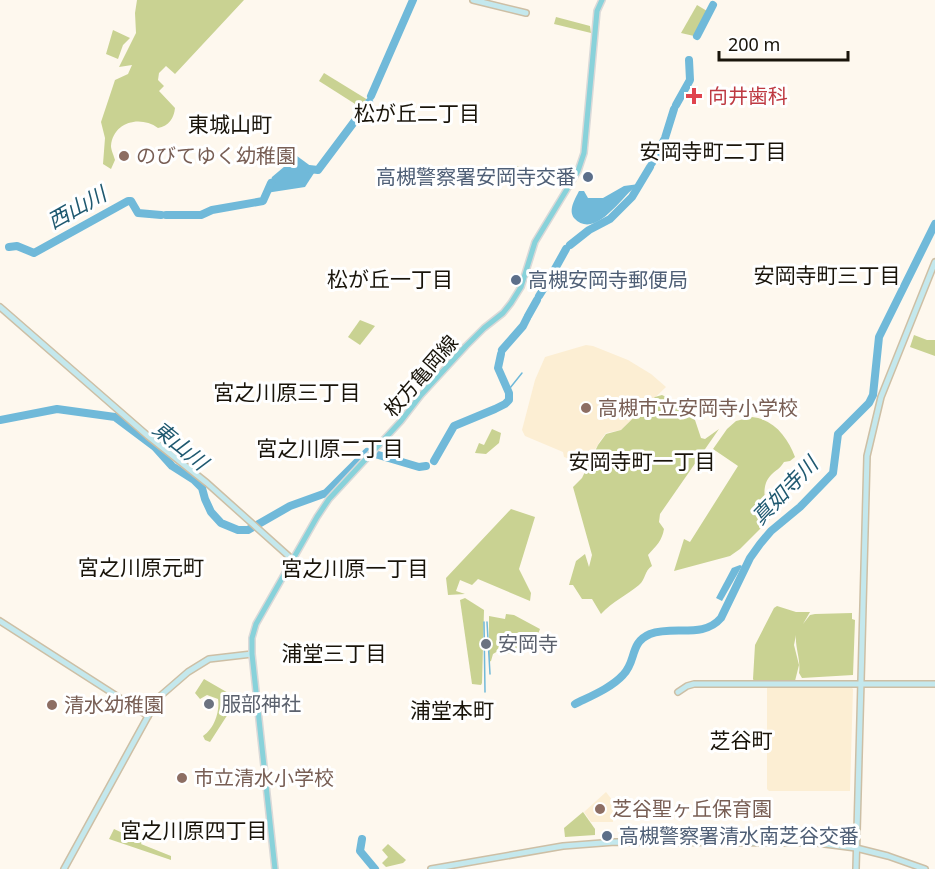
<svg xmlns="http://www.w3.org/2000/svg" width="935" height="869" viewBox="0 0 935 869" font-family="'Noto Sans','Noto Sans JP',sans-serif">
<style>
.built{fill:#fceed3}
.green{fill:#c9d292}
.water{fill:#70b9d9}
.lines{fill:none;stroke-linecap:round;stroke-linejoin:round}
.stream{stroke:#70b9d9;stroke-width:1.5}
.river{stroke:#70b9d9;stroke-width:8}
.secondary-casing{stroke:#cdbfa5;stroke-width:8}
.primary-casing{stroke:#dad9d8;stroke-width:8}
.secondary{stroke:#c4e8ed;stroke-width:5}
.primary{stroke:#88d2da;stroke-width:5}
.health-dot{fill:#e0444e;stroke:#fff;stroke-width:2}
.education-dot{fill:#8d6e63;stroke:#fff;stroke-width:2}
.service-dot{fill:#5c6f8a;stroke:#fff;stroke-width:2}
.worship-dot{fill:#6b7280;stroke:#fff;stroke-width:2}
.labels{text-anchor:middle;stroke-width:6;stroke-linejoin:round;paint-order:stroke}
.health-label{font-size:20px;fill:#be3a42;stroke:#fff;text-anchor:start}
.education-label{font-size:20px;fill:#785e54;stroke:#fff;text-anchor:start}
.service-label{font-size:20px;fill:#4e5e75;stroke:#fff;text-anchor:start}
.street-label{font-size:20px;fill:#19140a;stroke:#fff}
.worship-label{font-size:20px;fill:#5b616d;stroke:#fff;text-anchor:start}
.neighbourhood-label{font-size:21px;fill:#19140a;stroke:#fff}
.water-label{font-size:21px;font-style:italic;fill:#1f5970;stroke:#fff}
</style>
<rect width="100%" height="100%" fill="#fef8ee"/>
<g class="built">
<path d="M586 345 593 346 628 360 651 374 666 387 621 430 606 433 600 441 586 465 564 457 563 452 525 436 522 430 535 380 545 357Z"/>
<path d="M770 687H851L853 689 850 791H769L767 789V688Z"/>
<path d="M606 792 613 801V822H591L584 812Z"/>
</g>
<g class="green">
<path d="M137 0H244L175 74 166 66 159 73 158 80 164 86 159 91 175 108C174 118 169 126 158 128 140 115 113 122 111 146 111 150 114 156 115 160L111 169 103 164 105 138 101 122 115 80 128 74 132 65 119 67 136 33 135 13Z"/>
<path d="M697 5 707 11 694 36 681 33Z"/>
<path d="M556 17 590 26 591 33 554 24Z"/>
<path d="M113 30 130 38 123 45 118 59 106 54Z"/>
<path d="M324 73 368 100 363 109 319 81Z"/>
<path d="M516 166 533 171 531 182H513Z"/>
<path d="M360 320 375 326 360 345 348 337Z"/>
<path d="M914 335 927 340H935V356L910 347Z"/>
<path d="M662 395 670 399 675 407 694 417 701 438 705 439 719 429 660 514 659 522 664 529C662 541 656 546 648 555L652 566C644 571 646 579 639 585 626 596 613 601 601 614L592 599H582L573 585H569L576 561 585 554 589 567 592 555 573 487 582 478 598 445 606 434 621 430 655 397Z"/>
<path d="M752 417C774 419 788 438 795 457L790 461 784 462C779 470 777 469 771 475 762 484 764 498 767 508L765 511 770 519 740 549 730 556 674 571 684 539 690 542 738 466 713 449 727 429 736 421Z"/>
<path d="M492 429 501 433 499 443 486 454 475 453 479 443 484 445Z"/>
<path d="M511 509 535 517 519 569 531 593 530 601 478 579 472 585 460 580 456 591 465 594 448 595 446 578Z"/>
<path d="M465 598 484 610 482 683 481 685 472 684 460 600Z"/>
<path d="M777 606 796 612H810L803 624 810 615 815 614 852 613V619L855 620 853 675 802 678 799 673C801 660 795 648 796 635L794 645 799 665 795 681H754L753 679 755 645 774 608Z"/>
<path d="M506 614 514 615 540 629 536 639 529 638 527 647 507 654 498 651 493 654 491 661 489 662V616L505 619Z"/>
<path d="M204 679 230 694 228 714 210 742 205 740 203 736C214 729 220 712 218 699L207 695 200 699 195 693Z"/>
<path d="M583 812 595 829V835L565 837 564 828Z"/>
<path d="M114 829 142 842 141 844 171 856V860L109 839Z"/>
<path d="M388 844 406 860 403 863 386 867 382 863 388 857 382 850Z"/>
</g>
<g class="water">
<path d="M297 156 316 170 305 187 266 193 272 177Z"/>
<path d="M639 184C624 192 596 242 574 218 568 210 575 199 579 191H584L588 198H603L624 186Z"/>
<path d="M740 565 742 566 722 601 716 598 732 568Z"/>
</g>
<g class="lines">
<g class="stream">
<path d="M509 393 510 388 522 373"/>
<path d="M484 622 485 692"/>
<path d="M487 622 490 674"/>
</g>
<g class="river">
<path d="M697 36 713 5"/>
<path d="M371 96 413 0"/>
<path d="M676 105 690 80 689 60"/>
<path d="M364 109 369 102"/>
<path d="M652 163 665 138 674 109"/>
<path d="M309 169 318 170 360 114"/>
<path d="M166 215H201L212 210 263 201 271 183"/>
<path d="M570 245 589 230 610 219 632 197 650 167"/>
<path d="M9 247 17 246 34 253 128 201H131L138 213 161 215"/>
<path d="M551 276 566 249"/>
<path d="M539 296 549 280"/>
<path d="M528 316 537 300"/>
<path d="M502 350 523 326 527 318"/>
<path d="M0 420 57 409 115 417 155 447 172 466 194 480 202 488 205 499 211 512 221 523 238 530H248L290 506 326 493 367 452"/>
<path d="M375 454 419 467 426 466"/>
<path d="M434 461 454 426 495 409 505 404 509 400V393L498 368 501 354"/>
<path d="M575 704C591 696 611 688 623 675 637 661 629 643 650 634 674 625 703 639 721 618L750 558 760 544 771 531 800 507 833 473 838 434 869 403 873 395 879 337 935 224"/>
<path d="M362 839 360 851 375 869"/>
</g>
<defs>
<g id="secondary">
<path d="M473 0 526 13"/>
<path d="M0 307 148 436 207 483 293 560"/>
<path d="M0 621 148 716"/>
<path d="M678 692 687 686 694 684H935"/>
<path d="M64 869 158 698 188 672 209 659 252 654"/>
<path d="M431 869 563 846 615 842 817 843 856 848 888 856 925 869"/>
<path d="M856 869 867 456 881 397 935 262"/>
</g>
<path id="primary" d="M275 869 252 654V638L256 624 317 517 329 499 401 421 421 395 466 346 484 328 503 313 511 303 521 287 535 242 578 171 584 153 597 11 602 0"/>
</defs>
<use href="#secondary" class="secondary-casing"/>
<use href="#primary" class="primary-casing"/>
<use href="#secondary" class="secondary"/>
<use href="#primary" class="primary"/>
</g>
<path class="health-dot" d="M691 87h6v6h6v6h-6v6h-6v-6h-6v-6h6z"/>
<g class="education-dot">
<circle cx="124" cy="156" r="6"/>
<circle cx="586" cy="408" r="6"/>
<circle cx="52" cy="705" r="6"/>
<circle cx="182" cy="778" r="6"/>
<circle cx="600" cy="809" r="6"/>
</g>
<g class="service-dot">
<circle cx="588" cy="177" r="6"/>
<circle cx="516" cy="280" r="6"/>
<circle cx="607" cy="836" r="6"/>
</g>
<g class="worship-dot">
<circle cx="486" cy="644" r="6"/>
<circle cx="209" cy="704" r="6"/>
</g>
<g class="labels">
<g class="health-label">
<text x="708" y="103">向井歯科</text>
</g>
<g class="education-label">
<text x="136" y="163">のびてゆく幼稚園</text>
<text x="598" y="415">高槻市立安岡寺小学校</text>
<text x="64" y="712">清水幼稚園</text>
<text x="194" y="785">市立清水小学校</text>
<text x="612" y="816">芝谷聖ヶ丘保育園</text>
</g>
<g class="service-label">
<text x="576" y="184" text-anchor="end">高槻警察署安岡寺交番</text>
<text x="528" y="287">高槻安岡寺郵便局</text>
<text x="619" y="843">高槻警察署清水南芝谷交番</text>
</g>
<g class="street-label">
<text transform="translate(421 376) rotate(-49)" y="7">枚方亀岡線</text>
</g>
<g class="worship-label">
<text x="498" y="651">安岡寺</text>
<text x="221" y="711">服部神社</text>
</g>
<g class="neighbourhood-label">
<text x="417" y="121">松が丘二丁目</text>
<text x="230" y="132">東城山町</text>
<text x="713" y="159">安岡寺町二丁目</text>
<text x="827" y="283">安岡寺町三丁目</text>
<text x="390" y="287">松が丘一丁目</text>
<text x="287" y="400">宮之川原三丁目</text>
<text x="330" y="456">宮之川原二丁目</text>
<text x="642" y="469">安岡寺町一丁目</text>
<text x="141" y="575">宮之川原元町</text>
<text x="355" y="576">宮之川原一丁目</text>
<text x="334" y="661">浦堂三丁目</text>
<text x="452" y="718">浦堂本町</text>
<text x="741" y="748">芝谷町</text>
<text x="194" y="838">宮之川原四丁目</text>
</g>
<g class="water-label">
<text transform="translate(77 208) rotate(-29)" y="7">西山川</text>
<text transform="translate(180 446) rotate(39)" y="7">東山川</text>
<text transform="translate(785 491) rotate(-46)" y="7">真如寺川</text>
</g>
</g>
<path d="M719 51v9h129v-9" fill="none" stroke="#19140a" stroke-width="3"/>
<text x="728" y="51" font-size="18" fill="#19140a" stroke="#ffffff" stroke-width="4.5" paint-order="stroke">200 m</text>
</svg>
